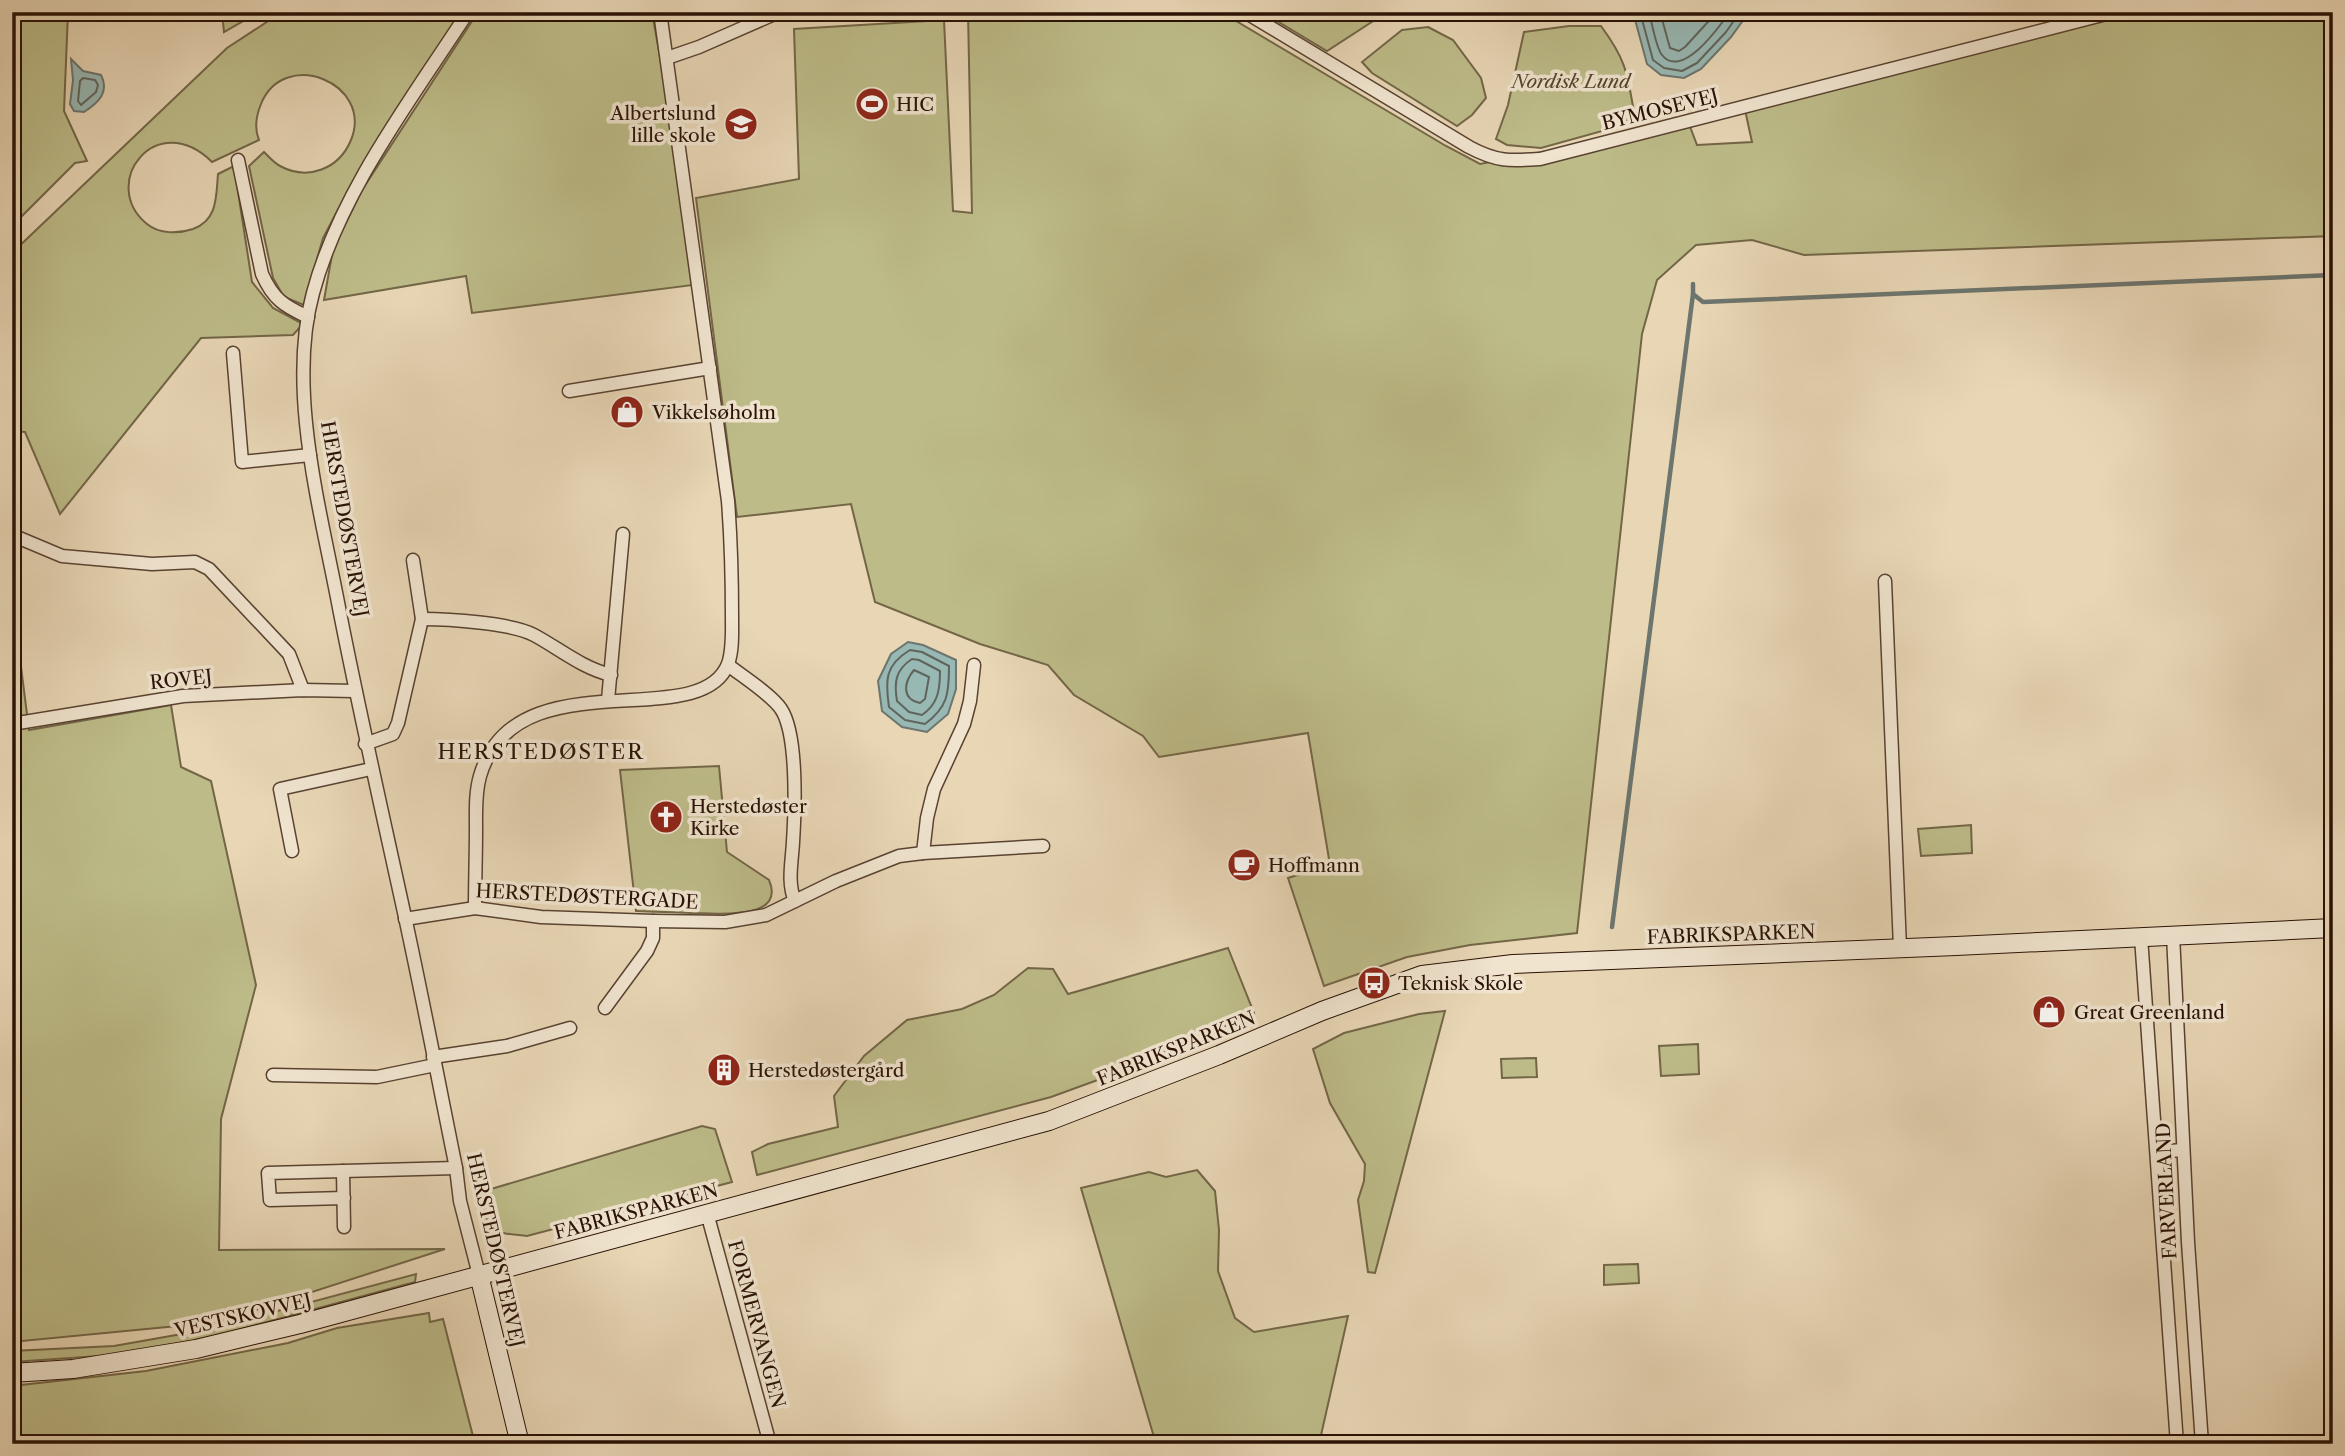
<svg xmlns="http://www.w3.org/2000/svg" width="2345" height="1456" viewBox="0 0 2345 1456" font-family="'Libre Caslon Text',serif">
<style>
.green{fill:#bdbc89;stroke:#736647;stroke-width:2}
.water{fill:#98b8b4;stroke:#6c756e;stroke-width:2}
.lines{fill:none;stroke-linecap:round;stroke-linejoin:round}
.shore{stroke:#60645c;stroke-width:2}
.stream{stroke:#6c756e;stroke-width:4.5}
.street-casing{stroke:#594231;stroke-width:15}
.secondary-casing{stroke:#291105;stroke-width:20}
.street{stroke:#f0e4cf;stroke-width:12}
.secondary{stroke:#f0e4cf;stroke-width:18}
.labels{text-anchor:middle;stroke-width:7;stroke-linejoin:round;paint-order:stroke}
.park-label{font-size:19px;font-style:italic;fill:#55442d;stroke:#f0e4cf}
.poi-label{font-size:19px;fill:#291105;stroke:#f0e4cf;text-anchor:start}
.street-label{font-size:19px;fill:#291105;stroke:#f0e4cf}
.neighbourhood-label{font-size:21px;letter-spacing:2px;fill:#291105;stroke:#f0e4cf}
</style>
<rect width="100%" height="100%" fill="#e8d6b5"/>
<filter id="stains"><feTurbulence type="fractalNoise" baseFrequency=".00286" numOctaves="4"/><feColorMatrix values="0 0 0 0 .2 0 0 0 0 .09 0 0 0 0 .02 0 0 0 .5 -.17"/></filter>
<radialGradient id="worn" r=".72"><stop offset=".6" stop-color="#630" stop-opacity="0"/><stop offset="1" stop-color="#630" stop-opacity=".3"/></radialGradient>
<g class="green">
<path d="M12 12H68L64 111 87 161 75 163 12 226Z"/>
<path d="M222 12H259L224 32Z"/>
<path d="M282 12H461L351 185 323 238 304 305 284 297 273 278 249 166 264 152C269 157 274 163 280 166 308 181 339 169 351 140 374 83 284 47 261 104 256 116 254 128 259 140L212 162C156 107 98 184 147 224 159 234 178 234 193 229 218 220 216 196 218 174L234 166 252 282 273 308 303 324 293 335 201 338 60 514 25 432 12 431V253L227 48Z"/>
<path d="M478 12H652L662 68 693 285 472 313 466 276 324 300 333 249 362 190Z"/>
<path d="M968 12H1221L1446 146 1480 164 1689 124 1697 145 1752 142 1745 110 2087 24 2084 12H2333V236L1804 255 1752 240 1696 245 1657 280 1642 334 1577 933 1470 945 1407 957 1324 986 1288 878 1330 865 1308 733 1159 757 1143 736 1074 695 1048 665 980 644 875 602 851 504 737 517 696 198 799 179 794 29 944 20 953 211 972 213Z"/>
<path d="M1262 12H1387L1327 51Z"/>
<path d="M1569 26H1601C1626 60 1627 72 1634 112L1624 125 1541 148 1507 145 1496 139 1508 105 1524 32Z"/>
<path d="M1428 27 1453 40 1481 78 1486 98 1472 115 1457 126 1372 73 1362 62 1402 30Z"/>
<path d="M12 595 29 730 171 705 181 767 211 781 256 985 221 1119 219 1250 445 1249 219 1322 12 1342Z"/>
<path d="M719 766 727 852 769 880C787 922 713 913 691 913 673 912 655 912 636 911L620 770Z"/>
<path d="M1971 825 1972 853 1921 856 1918 829Z"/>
<path d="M1228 948 1254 1013 1125 1070 1051 1097 757 1175 752 1152 768 1144 838 1127 834 1096 864 1056 907 1020 962 1009 994 995 1028 968 1053 969 1068 994Z"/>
<path d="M1445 1011 1375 1273 1368 1272 1358 1200 1364 1181 1365 1164 1330 1103 1313 1049 1344 1033 1419 1014Z"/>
<path d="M1698 1044 1699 1074 1661 1076 1659 1046Z"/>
<path d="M1536 1058 1537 1077 1502 1078 1501 1059Z"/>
<path d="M702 1126 715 1129 732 1182 527 1236C486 1232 488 1232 481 1192Z"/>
<path d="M1197 1170 1215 1191 1219 1230 1218 1271 1235 1318 1254 1332 1348 1316 1319 1444H1156L1081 1188 1149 1172 1166 1177Z"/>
<path d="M1638 1264 1639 1283 1604 1285V1265Z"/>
<path d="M416 1274 415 1282 212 1337 114 1355 12 1362V1351L114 1346 210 1329Z"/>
<path d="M429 1313 430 1322 443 1319 475 1444H12V1386L146 1371 288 1343 337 1328Z"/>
</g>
<g class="water">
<path d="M1633 12H1749L1731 37 1701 69 1684 78 1661 75 1647 64Z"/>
<path d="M71 59 83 71 101 75C110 92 98 103 84 112L74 111 70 104 73 80Z"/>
<path d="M908 642 923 645 956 660V689L948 714 927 732 902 727 882 711 878 681 891 654Z"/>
</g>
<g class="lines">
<g class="shore">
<path d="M1640 12 1653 60 1664 68 1682 71 1697 63 1726 32 1740 12"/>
<path d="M1649 12C1652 23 1656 48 1662 55 1682 80 1719 27 1730 12"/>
<path d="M1660 12 1670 48 1679 51 1685 47 1717 12"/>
<path d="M83 78 95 80 98 85 96 92 81 105 78 101 80 81Z"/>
<path d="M910 650 922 652 949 666C949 693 948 707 925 724L905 720 889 707C885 680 885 665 910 650Z"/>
<path d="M912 659 919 660 940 671C940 690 938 704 922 715L909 712 897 701C894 683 895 670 912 659Z"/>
<path d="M914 670 929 677 925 699 920 703C901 699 904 682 914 670Z"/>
</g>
<g class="stream">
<path d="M1693 294V284"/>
<path d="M1612 927 1693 294 1703 302 2333 275"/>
</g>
<defs>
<g id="street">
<path d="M468 12C411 100 340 192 313 293 286 391 322 515 340 613 360 715 383 816 405 917 423 1000 439 1084 456 1168L460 1201 479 1275"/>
<path d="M1245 12 1469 147C1497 162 1510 161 1540 159L2114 12"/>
<path d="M667 58 699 47 779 12"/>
<path d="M238 160 262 274C273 299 284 306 308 317"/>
<path d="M233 353 242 462 310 455"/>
<path d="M569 391 710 368"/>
<path d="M12 535 62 556 152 564 195 562 209 569 289 654 303 690"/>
<path d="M1885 581 1900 948"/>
<path d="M422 619C448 619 512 623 534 635 560 649 582 668 611 675"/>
<path d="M728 665C742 676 772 695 781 709 798 734 795 811 793 842 792 862 787 883 795 901"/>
<path d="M608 700 623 534"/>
<path d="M12 724 183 696 303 690 355 691"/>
<path d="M365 744 393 734 398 723 422 619 413 560"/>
<path d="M292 851 280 789 371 769"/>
<path d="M923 853 927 818 934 789 964 724 970 701 974 665"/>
<path d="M475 908C475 881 476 855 476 828 476 811 475 793 480 776 515 655 700 736 728 664 733 650 732 632 732 617 732 578 731 540 728 501L660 12"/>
<path d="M405 919 475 908 541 917 653 921 725 922 766 915 836 881 899 856 923 853 1043 846"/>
<path d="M2173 935 2188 1242 2202 1444"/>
<path d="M2141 937 2177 1444"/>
<path d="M605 1008 647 951 653 938V921"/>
<path d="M433 1057 507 1046 570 1028"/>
<path d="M273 1075 377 1077 435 1065"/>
<path d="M2157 1152 2183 1150"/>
<path d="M343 1171 344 1227"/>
<path d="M344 1198 270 1200 268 1173 456 1168"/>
<path d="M707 1213 770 1444"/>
</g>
<g id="secondary">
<path d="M479 1275 520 1444"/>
<path d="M12 1373 73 1369 196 1349 300 1324 1049 1121 1219 1055 1322 1011 1422 975 1513 964 1956 946 2333 928"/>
</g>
</defs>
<use href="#street" class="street-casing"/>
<use href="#secondary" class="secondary-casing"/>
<use href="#street" class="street"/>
<use href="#secondary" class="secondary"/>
</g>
<defs>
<symbol id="stadium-disc" viewBox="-11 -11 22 22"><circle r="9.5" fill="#8f2418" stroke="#f0e4cf"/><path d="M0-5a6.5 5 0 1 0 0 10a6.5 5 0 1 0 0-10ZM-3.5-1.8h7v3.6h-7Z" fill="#fff"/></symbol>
<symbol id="school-disc" viewBox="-11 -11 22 22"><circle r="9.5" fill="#8f2418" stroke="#f0e4cf"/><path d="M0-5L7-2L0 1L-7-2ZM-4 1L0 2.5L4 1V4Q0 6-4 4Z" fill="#fff"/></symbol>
<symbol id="shop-disc" viewBox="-11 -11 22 22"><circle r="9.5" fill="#8f2418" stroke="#f0e4cf"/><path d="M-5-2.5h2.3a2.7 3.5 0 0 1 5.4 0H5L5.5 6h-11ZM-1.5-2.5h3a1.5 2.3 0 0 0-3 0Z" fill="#fff"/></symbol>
<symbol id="church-disc" viewBox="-11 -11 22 22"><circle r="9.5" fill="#8f2418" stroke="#f0e4cf"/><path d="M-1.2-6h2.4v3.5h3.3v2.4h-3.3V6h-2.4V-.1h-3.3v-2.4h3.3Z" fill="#fff"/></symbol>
<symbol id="cafe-disc" viewBox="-11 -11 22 22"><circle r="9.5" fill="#8f2418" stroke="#f0e4cf"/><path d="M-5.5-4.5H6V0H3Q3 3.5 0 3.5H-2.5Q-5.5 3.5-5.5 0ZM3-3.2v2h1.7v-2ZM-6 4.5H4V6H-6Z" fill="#fff"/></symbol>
<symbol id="bus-disc" viewBox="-11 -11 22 22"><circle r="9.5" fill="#8f2418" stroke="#f0e4cf"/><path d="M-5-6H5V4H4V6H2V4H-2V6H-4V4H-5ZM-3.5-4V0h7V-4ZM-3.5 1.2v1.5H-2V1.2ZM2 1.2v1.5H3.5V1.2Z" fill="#fff"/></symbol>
<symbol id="building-disc" viewBox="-11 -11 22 22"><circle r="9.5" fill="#8f2418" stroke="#f0e4cf"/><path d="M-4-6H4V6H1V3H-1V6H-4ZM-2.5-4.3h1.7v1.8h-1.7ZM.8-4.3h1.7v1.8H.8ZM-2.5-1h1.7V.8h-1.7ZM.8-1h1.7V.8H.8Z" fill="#fff"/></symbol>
</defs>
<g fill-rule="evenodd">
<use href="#stadium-disc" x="853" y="85" width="38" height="38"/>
<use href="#school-disc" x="722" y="105" width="38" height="38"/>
<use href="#shop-disc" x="608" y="393" width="38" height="38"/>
<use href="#church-disc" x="647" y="798" width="38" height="38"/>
<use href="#cafe-disc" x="1225" y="846" width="38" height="38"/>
<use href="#bus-disc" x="1355" y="964" width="38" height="38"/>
<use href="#shop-disc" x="2030" y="993" width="38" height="38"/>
<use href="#building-disc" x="705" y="1051" width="38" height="38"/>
</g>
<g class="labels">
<g class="park-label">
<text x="1571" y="88">Nordisk Lund</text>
</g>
<g class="poi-label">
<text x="896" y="111">HIC</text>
<text x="716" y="120" text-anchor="end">Albertslund<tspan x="716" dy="22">lille skole</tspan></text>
<text x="652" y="419">Vikkelsøholm</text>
<text x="690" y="813">Herstedøster<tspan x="690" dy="22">Kirke</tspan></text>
<text x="1268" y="872">Hoffmann</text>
<text x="1398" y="990">Teknisk Skole</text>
<text x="2074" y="1019">Great Greenland</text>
<text x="748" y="1077">Herstedøstergård</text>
</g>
<g class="street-label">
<text transform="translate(1660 109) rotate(-14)" y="7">BYMOSEVEJ</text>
<text transform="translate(345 519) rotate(80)" y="7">HERSTEDØSTERVEJ</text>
<text transform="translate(181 679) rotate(-6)" y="7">ROVEJ</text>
<text transform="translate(587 896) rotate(3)" y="7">HERSTEDØSTERGADE</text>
<text transform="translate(1731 934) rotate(-2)" y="7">FABRIKSPARKEN</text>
<text transform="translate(1176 1048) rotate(-22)" y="7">FABRIKSPARKEN</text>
<text transform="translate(2166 1191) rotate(-93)" y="7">FARVERLAND</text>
<text transform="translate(636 1211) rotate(-15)" y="7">FABRIKSPARKEN</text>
<text transform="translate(496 1250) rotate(77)" y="7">HERSTEDØSTERVEJ</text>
<text transform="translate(243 1315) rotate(-13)" y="7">VESTSKOVVEJ</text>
<text transform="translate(757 1324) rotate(75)" y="7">FORMERVANGEN</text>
</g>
<g class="neighbourhood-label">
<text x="541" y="759">HERSTEDØSTER</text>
</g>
</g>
<rect width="2345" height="1456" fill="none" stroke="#e8d6b5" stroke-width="42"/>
<rect x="14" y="14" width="2317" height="1428" fill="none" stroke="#291105" stroke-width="3.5"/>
<rect x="21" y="21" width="2303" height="1414" fill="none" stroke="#291105" stroke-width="2"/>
<rect width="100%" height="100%" filter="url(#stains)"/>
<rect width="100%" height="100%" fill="url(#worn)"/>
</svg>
